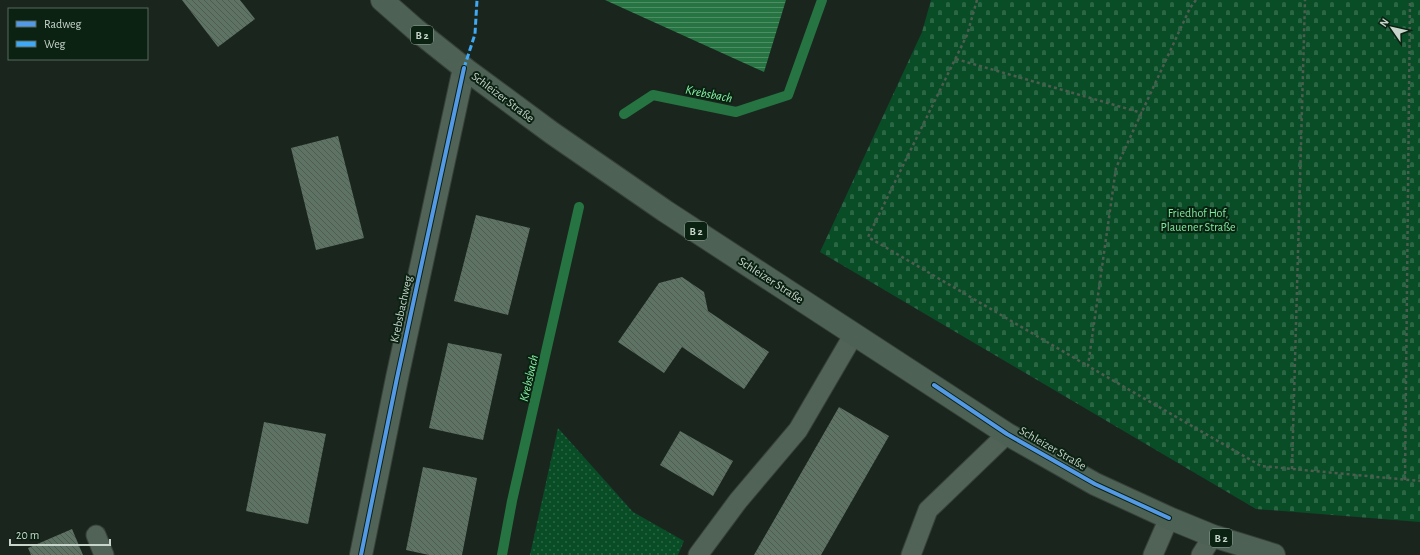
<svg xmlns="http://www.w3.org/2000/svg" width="1420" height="555" viewBox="0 0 1420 555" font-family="'Alegreya Sans',sans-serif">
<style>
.cemetery{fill:url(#cemetery-stones)}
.garden{fill:url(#garden-dots)}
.water{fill:url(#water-rules)}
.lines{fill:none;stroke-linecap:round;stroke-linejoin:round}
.stream{stroke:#267441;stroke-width:10}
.building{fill:url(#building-back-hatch)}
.service-casing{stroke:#37413a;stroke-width:21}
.minor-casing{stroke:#37413a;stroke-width:24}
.primary-casing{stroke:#37413a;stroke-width:24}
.path{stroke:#4e5c52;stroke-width:2.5;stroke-dasharray:3 3;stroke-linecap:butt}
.service{stroke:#516256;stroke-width:19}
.minor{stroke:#516256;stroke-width:22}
.primary{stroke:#4d6254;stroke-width:22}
.quiet{stroke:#3fa9f5;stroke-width:3;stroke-dasharray:6 3;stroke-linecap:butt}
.cycleway-casing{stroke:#0b2112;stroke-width:6}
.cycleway{stroke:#5399e6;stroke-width:4}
.labels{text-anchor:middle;stroke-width:4;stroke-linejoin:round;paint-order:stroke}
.shield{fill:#0b2112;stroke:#8f9f94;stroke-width:1}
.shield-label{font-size:11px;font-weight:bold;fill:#c8d5cb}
.street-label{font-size:12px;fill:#c8d5cb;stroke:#0b2112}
.park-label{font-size:12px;fill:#7eea9d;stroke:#0b2112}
.water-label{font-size:13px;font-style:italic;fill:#86f2a5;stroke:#0b2112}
</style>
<defs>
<pattern id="cemetery-stones" width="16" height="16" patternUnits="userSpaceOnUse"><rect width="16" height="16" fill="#094d27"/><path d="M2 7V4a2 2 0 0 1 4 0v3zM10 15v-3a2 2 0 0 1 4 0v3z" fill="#2b6645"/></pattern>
<pattern id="garden-dots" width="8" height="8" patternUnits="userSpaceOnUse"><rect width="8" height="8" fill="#094d27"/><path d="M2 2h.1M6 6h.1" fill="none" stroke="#2b6645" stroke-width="1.8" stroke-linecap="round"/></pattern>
<pattern id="water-rules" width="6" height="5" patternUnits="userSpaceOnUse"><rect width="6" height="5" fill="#267441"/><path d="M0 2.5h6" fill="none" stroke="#4e8d64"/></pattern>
<pattern id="building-back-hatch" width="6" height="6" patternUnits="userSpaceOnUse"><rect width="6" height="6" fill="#5e7363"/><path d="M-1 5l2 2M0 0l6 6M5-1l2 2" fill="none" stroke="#4f5c52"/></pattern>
</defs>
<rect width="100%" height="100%" fill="#1a261d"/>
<path class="cemetery" d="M931 0H1420V522L1256 509 820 252 922 32Z"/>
<path class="garden" d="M558 428 633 512 684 541 678 555H530Z"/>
<path class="water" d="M605 0H786L764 72Z"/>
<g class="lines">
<g class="stream">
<path d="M624 114 653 95 736 112 788 95 822 0"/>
<path d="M502 555 512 501 579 207"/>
</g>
</g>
<g class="building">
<path d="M182 0H240L255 19 218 47Z"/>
<path d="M338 136 364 238 316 250 291 148Z"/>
<path d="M476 215 530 228 508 315 454 301Z"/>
<path d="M682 277 704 292 708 311 769 352 744 389 682 347 664 373 618 342 659 283Z"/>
<path d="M448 343 502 354 483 440 429 428Z"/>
<path d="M839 407 889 436 821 555H754Z"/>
<path d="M264 422 326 434 308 524 246 511Z"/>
<path d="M680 431 733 461 713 496 660 465Z"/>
<path d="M423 467 477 478 462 555H429L406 550Z"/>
<path d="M72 529 83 555H31L28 548Z"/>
</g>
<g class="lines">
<defs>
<g id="service">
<path d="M96 535 104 555"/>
<path d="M698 555 738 501 798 430 854 334"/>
<path d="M911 555 928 510 1007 434"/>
<path d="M1153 555 1169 518"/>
<path d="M1201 555 1213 536"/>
</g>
<path id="minor" d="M361 555 397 378 464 68"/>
<path id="primary" d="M382 0 415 29 464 68 552 133 665 211 1007 434 1095 484 1169 518 1213 536 1274 555"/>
</defs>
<use href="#service" class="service-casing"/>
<use href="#minor" class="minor-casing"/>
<use href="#primary" class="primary-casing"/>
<g class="path">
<path d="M977 0 967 35 868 237 1088 366"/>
<path d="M1196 0 1190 8 1116 168 1088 366 1261 466 1420 481"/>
<path d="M956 59 1142 113"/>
<path d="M1292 469 1305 0"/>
<path d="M1405 480 1410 0"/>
</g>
<use href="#service" class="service"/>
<use href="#minor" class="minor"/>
<use href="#primary" class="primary"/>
<path class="quiet" d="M464 68 475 34 477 0"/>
<defs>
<g id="cycleway">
<path d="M934 385 1007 434 1095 484 1169 518"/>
<path d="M361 555 397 378 464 68"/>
</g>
</defs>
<use href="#cycleway" class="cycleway-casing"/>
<use href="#cycleway" class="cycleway"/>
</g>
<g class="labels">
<g class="shield">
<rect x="411" y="26" width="22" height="18" rx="3"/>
<rect x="685" y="222" width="22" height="18" rx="3"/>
<rect x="1210" y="529" width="22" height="18" rx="3"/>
</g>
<g class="shield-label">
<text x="422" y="39">B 2</text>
<text x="696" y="235">B 2</text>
<text x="1221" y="542">B 2</text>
</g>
<g class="street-label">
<text transform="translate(503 97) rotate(37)" y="4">Schleizer Straße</text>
<text transform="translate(771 280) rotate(33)" y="4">Schleizer Straße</text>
<text transform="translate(401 309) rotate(-78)" y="4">Krebsbachweg</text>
<text transform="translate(1053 448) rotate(30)" y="4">Schleizer Straße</text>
</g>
<g class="park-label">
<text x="1198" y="217">Friedhof Hof,<tspan x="1198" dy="14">Plauener Straße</tspan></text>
</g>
<g class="water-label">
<text transform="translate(709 93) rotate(11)" y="5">Krebsbach</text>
<text transform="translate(528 378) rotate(-77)" y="5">Krebsbach</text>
</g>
</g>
<rect x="8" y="8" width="140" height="52" fill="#0b2112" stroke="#57695c"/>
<rect x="16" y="21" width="20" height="6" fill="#5399e6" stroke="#57695c"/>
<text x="44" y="28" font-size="12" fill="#c8d5cb">Radweg</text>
<rect x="16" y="41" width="20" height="6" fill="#3fa9f5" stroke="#57695c"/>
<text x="44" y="48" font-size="12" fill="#c8d5cb">Weg</text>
<g transform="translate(1392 28) rotate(304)" stroke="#0b2112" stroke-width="3" paint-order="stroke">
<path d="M0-3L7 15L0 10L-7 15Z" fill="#c8d5cb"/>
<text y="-6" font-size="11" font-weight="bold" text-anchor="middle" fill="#c8d5cb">N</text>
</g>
<path d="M10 539v6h100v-6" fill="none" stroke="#c8d5cb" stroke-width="2"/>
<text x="16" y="539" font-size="12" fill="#c8d5cb" stroke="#0b2112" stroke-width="3" paint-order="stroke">20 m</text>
</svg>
